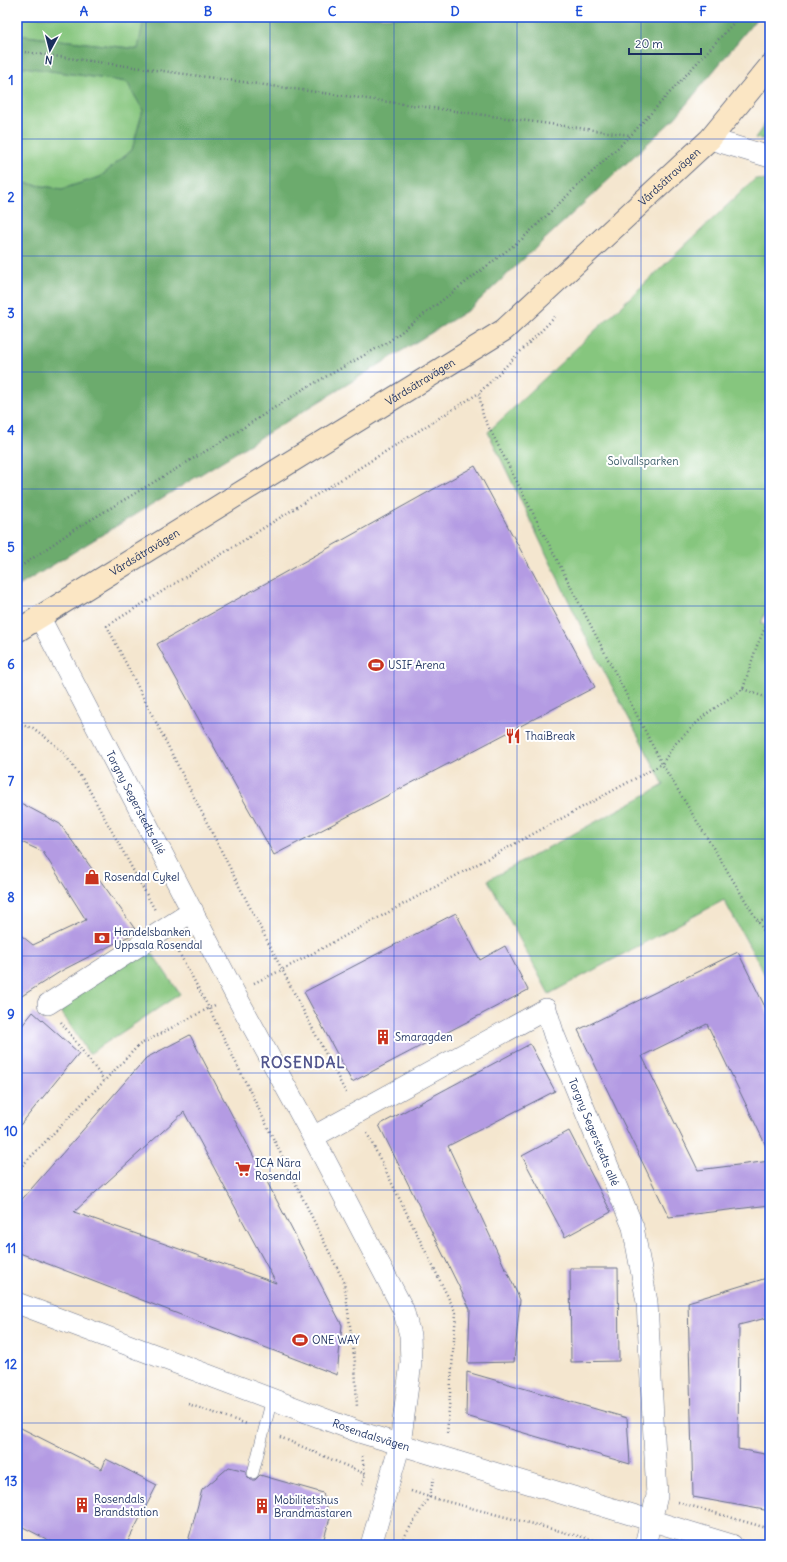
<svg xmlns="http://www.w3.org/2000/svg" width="787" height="1562" viewBox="0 0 787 1562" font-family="Delius,sans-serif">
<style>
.green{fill:#86c67e;stroke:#507a6e}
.forest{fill:#6cab6d;stroke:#446d66}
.building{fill:#b49be3;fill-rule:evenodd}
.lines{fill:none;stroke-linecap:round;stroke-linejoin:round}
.lane-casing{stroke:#676f86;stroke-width:12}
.street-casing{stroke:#676f86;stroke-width:22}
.secondary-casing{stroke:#676f86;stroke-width:24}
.path{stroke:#676f86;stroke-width:2.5;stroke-dasharray:1 3;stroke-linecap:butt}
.lane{stroke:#fff;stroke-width:11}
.street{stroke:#fff;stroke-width:21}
.secondary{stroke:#fbe6c4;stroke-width:22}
.grid{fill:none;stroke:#1d4ed8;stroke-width:1;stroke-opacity:0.55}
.labels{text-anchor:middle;stroke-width:4;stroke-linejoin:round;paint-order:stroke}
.street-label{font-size:11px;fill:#1b2f5e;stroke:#fff}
.park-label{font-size:11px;fill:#3b5c68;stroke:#fff}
.poi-label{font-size:11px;fill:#1b2f5e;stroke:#fff;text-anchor:start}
.district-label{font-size:15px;font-weight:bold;letter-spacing:1px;fill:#51558d;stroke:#fff}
.neatline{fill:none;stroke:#1d4ed8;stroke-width:1.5}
.grid-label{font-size:13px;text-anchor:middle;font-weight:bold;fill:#1d4ed8}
</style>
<rect width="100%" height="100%" fill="#fff"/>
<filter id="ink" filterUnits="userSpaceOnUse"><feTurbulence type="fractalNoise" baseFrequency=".025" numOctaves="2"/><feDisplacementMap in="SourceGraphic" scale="8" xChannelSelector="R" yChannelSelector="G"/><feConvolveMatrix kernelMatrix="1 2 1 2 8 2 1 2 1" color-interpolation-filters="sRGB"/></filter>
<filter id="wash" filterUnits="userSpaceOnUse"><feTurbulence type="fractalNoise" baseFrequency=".012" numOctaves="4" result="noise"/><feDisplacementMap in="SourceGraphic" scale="16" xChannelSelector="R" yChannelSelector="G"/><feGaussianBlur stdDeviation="0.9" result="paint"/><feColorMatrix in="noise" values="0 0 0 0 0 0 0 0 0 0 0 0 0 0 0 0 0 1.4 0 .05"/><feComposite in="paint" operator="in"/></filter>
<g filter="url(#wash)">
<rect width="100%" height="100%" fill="#f4e6cf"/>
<g class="green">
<path d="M17 17H144L139 49 17 35Z"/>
<path d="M17 66 127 82 143 110 132 150 100 177 62 189 17 182Z"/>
<path d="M770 117V140L755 138Z"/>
<path d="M755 179 770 181V600L761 624 770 625V984L724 900 549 994 488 880 664 785 586 637 488 432Z"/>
<path d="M148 947 180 994 89 1054 58 1007Z"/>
</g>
<path class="forest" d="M144 17H758L675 118 470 309 17 587V182L62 189 100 177 132 150 143 110 127 82 17 66V35L138 49Z"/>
<g id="blocks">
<g class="building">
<path d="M475 466 595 687 274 855 157 644Z"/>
<path d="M17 801 60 824 137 932 63 970 17 999V932L33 945 86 920 43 852 17 840Z"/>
<path d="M456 913 480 960 505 946 528 990 352 1082 304 992Z"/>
<path d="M738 952 770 1017V1154L707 1024 642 1056 698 1170 770 1161V1205L669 1217 578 1030Z"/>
<path d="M33 1012 79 1053 17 1129V1032Z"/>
<path d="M190 1035 342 1325 337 1375 17 1252V1205L146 1058ZM184 1112 276 1283 74 1212Z"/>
<path d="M530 1044 555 1091 448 1146 505 1268 504 1269H506L520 1300 514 1362 468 1363 470 1309 379 1125Z"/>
<path d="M569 1131 611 1212 565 1237 522 1156Z"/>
<path d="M570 1268H618L619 1361 571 1362Z"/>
<path d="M770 1277V1317L739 1325 738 1449 770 1455V1511L693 1497 688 1302Z"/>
<path d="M467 1372 627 1418 630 1464 466 1416Z"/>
<path d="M17 1426 102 1469 106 1459 157 1485 126 1545H58L17 1524Z"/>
<path d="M229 1467 246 1471V1475L251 1480H255L260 1475 323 1493 330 1518 322 1545H187L202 1490Z"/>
</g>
</g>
</g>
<g filter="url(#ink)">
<use href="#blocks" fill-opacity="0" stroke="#676f86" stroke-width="1"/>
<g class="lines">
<defs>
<path id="lane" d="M253 1473 272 1399"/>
<g id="street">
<path d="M710 139 770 157"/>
<path id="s1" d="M39 616 234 992 313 1137 403 1309 410 1335 411 1363 400 1444 371 1545"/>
<path d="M48 1004 193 911"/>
<path id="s2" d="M313 1137 546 1009 554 1035 633 1227 647 1302 657 1496 645 1545"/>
<path id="s3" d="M17 1303 359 1432 732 1545"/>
</g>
<g id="secondary">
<path id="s4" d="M17 631 504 330 710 139 770 66"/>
</g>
</defs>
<use href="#lane" class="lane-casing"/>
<use href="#street" class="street-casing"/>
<use href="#secondary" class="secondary-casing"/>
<g class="path">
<path d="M17 51 630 135"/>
<path d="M555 317 479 393 483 416 662 764 770 941"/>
<path d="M17 569 72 531 221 442 302 390 388 342 522 239 631 135 739 17"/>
<path d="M743 689 770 699"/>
<path d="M17 724 33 728 49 740 63 752 86 784 155 910"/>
<path d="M758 922 770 916"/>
<path d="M177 949 209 1008 344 1282 355 1362 357 1408"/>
<path d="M254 983 282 970 662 764 674 745 706 714 743 689 756 648 770 617"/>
<path d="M61 1022 104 1080"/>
<path d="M346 1093 261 929 107 626 479 393"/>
<path d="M367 1133 456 1313 447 1435"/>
<path d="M17 1171 139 1045 215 1005"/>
<path d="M188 1404 247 1424"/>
<path d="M280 1437 365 1474"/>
<path d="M362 1456 365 1474 362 1485"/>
<path d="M411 1491 429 1497 613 1545"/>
<path d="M678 1502 770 1529"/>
<path d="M399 1545 429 1497 434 1478"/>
</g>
<use href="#lane" class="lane"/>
<use href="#street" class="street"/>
<use href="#secondary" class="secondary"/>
</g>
</g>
<path class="grid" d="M146 17V1545M270 17V1545M394 17V1545M517 17V1545M641 17V1545M17 139H770M17 256H770M17 372H770M17 489H770M17 606H770M17 723H770M17 839H770M17 956H770M17 1073H770M17 1190H770M17 1306H770M17 1423H770"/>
<defs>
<symbol id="stadium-bare" viewBox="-9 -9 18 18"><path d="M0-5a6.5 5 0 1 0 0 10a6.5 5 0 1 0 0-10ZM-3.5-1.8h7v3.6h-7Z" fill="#c8321e" stroke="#fff" stroke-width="2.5" paint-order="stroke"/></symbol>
<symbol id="restaurant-bare" viewBox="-9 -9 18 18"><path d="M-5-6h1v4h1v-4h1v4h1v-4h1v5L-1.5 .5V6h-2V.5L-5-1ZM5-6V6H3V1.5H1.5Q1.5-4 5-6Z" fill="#c8321e" stroke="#fff" stroke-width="2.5" paint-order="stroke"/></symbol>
<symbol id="shop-bare" viewBox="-9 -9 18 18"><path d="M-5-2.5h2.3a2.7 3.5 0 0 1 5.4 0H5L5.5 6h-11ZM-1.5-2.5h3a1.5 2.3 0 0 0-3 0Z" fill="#c8321e" stroke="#fff" stroke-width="2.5" paint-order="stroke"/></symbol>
<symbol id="bank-bare" viewBox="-9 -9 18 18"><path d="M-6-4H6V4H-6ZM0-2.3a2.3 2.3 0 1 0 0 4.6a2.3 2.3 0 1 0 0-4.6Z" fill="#c8321e" stroke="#fff" stroke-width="2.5" paint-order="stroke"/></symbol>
<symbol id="building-bare" viewBox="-9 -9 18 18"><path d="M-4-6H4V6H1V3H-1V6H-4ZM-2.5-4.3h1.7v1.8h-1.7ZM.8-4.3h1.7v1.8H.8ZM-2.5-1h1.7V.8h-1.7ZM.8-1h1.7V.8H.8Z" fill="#c8321e" stroke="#fff" stroke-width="2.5" paint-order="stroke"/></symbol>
<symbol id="supermarket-bare" viewBox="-9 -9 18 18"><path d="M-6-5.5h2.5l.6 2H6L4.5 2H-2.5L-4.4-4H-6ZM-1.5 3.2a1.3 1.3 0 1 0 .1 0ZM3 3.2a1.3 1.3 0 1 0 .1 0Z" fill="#c8321e" stroke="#fff" stroke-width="2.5" paint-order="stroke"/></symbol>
</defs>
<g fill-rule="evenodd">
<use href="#stadium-bare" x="365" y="654" width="22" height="22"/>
<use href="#restaurant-bare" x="502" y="725" width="22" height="22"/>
<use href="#shop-bare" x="81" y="866" width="22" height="22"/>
<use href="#bank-bare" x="91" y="927" width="22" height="22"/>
<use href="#building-bare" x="372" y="1026" width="22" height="22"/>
<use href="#supermarket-bare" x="232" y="1158" width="22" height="22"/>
<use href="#stadium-bare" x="289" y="1329" width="22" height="22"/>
<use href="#building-bare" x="71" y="1494" width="22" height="22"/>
<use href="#building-bare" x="251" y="1495" width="22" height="22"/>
</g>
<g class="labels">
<g class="street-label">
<text dy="4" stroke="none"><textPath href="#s4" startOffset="798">Vårdsätravägen</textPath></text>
<text dy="4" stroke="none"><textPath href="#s4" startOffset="474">Vårdsätravägen</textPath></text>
<text dy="4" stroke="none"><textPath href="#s4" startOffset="150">Vårdsätravägen</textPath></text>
<text dy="4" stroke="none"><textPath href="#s1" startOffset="210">Torgny Segerstedts allé</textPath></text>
<text dy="4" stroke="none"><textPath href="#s2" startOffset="398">Torgny Segerstedts allé</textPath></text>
<text dy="4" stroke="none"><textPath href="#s3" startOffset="378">Rosendalsvägen</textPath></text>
</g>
<g class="park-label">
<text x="643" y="465">Solvallsparken</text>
</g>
<g class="poi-label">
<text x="388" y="669">USIF Arena</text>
<text x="525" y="740">ThaiBreak</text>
<text x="104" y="881">Rosendal Cykel</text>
<text x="114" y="936">Handelsbanken<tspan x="114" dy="13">Uppsala Rosendal</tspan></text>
<text x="395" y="1041">Smaragden</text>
<text x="255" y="1167">ICA Nära<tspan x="255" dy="13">Rosendal</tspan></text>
<text x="312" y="1344">ONE WAY</text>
<text x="94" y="1503">Rosendals<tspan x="94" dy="13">Brandstation</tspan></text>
<text x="274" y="1504">Mobilitetshus<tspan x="274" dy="13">Brandmästaren</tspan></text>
</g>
<g class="district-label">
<text x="303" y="1068">ROSENDAL</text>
</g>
</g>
<rect width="787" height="1562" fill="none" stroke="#fff" stroke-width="44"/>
<g transform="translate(50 50) rotate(187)" stroke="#ffffff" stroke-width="3" paint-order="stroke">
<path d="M0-3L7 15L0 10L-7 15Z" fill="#1b2f5e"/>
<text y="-6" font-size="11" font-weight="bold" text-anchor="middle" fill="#1b2f5e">N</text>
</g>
<path d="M629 48v6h72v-6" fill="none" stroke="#1b2f5e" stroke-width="2"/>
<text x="635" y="48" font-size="12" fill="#1b2f5e" stroke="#ffffff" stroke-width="3" paint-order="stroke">20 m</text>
<rect x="22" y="22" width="743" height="1518" class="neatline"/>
<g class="grid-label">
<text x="84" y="16">A</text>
<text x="208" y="16">B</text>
<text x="332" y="16">C</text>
<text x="455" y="16">D</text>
<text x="579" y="16">E</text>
<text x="703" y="16">F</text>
<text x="11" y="85">1</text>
<text x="11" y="202">2</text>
<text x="11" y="318">3</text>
<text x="11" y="435">4</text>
<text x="11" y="552">5</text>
<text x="11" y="669">6</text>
<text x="11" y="786">7</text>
<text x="11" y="902">8</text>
<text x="11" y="1019">9</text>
<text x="11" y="1136">10</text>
<text x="11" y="1253">11</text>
<text x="11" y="1369">12</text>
<text x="11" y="1486">13</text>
</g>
</svg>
